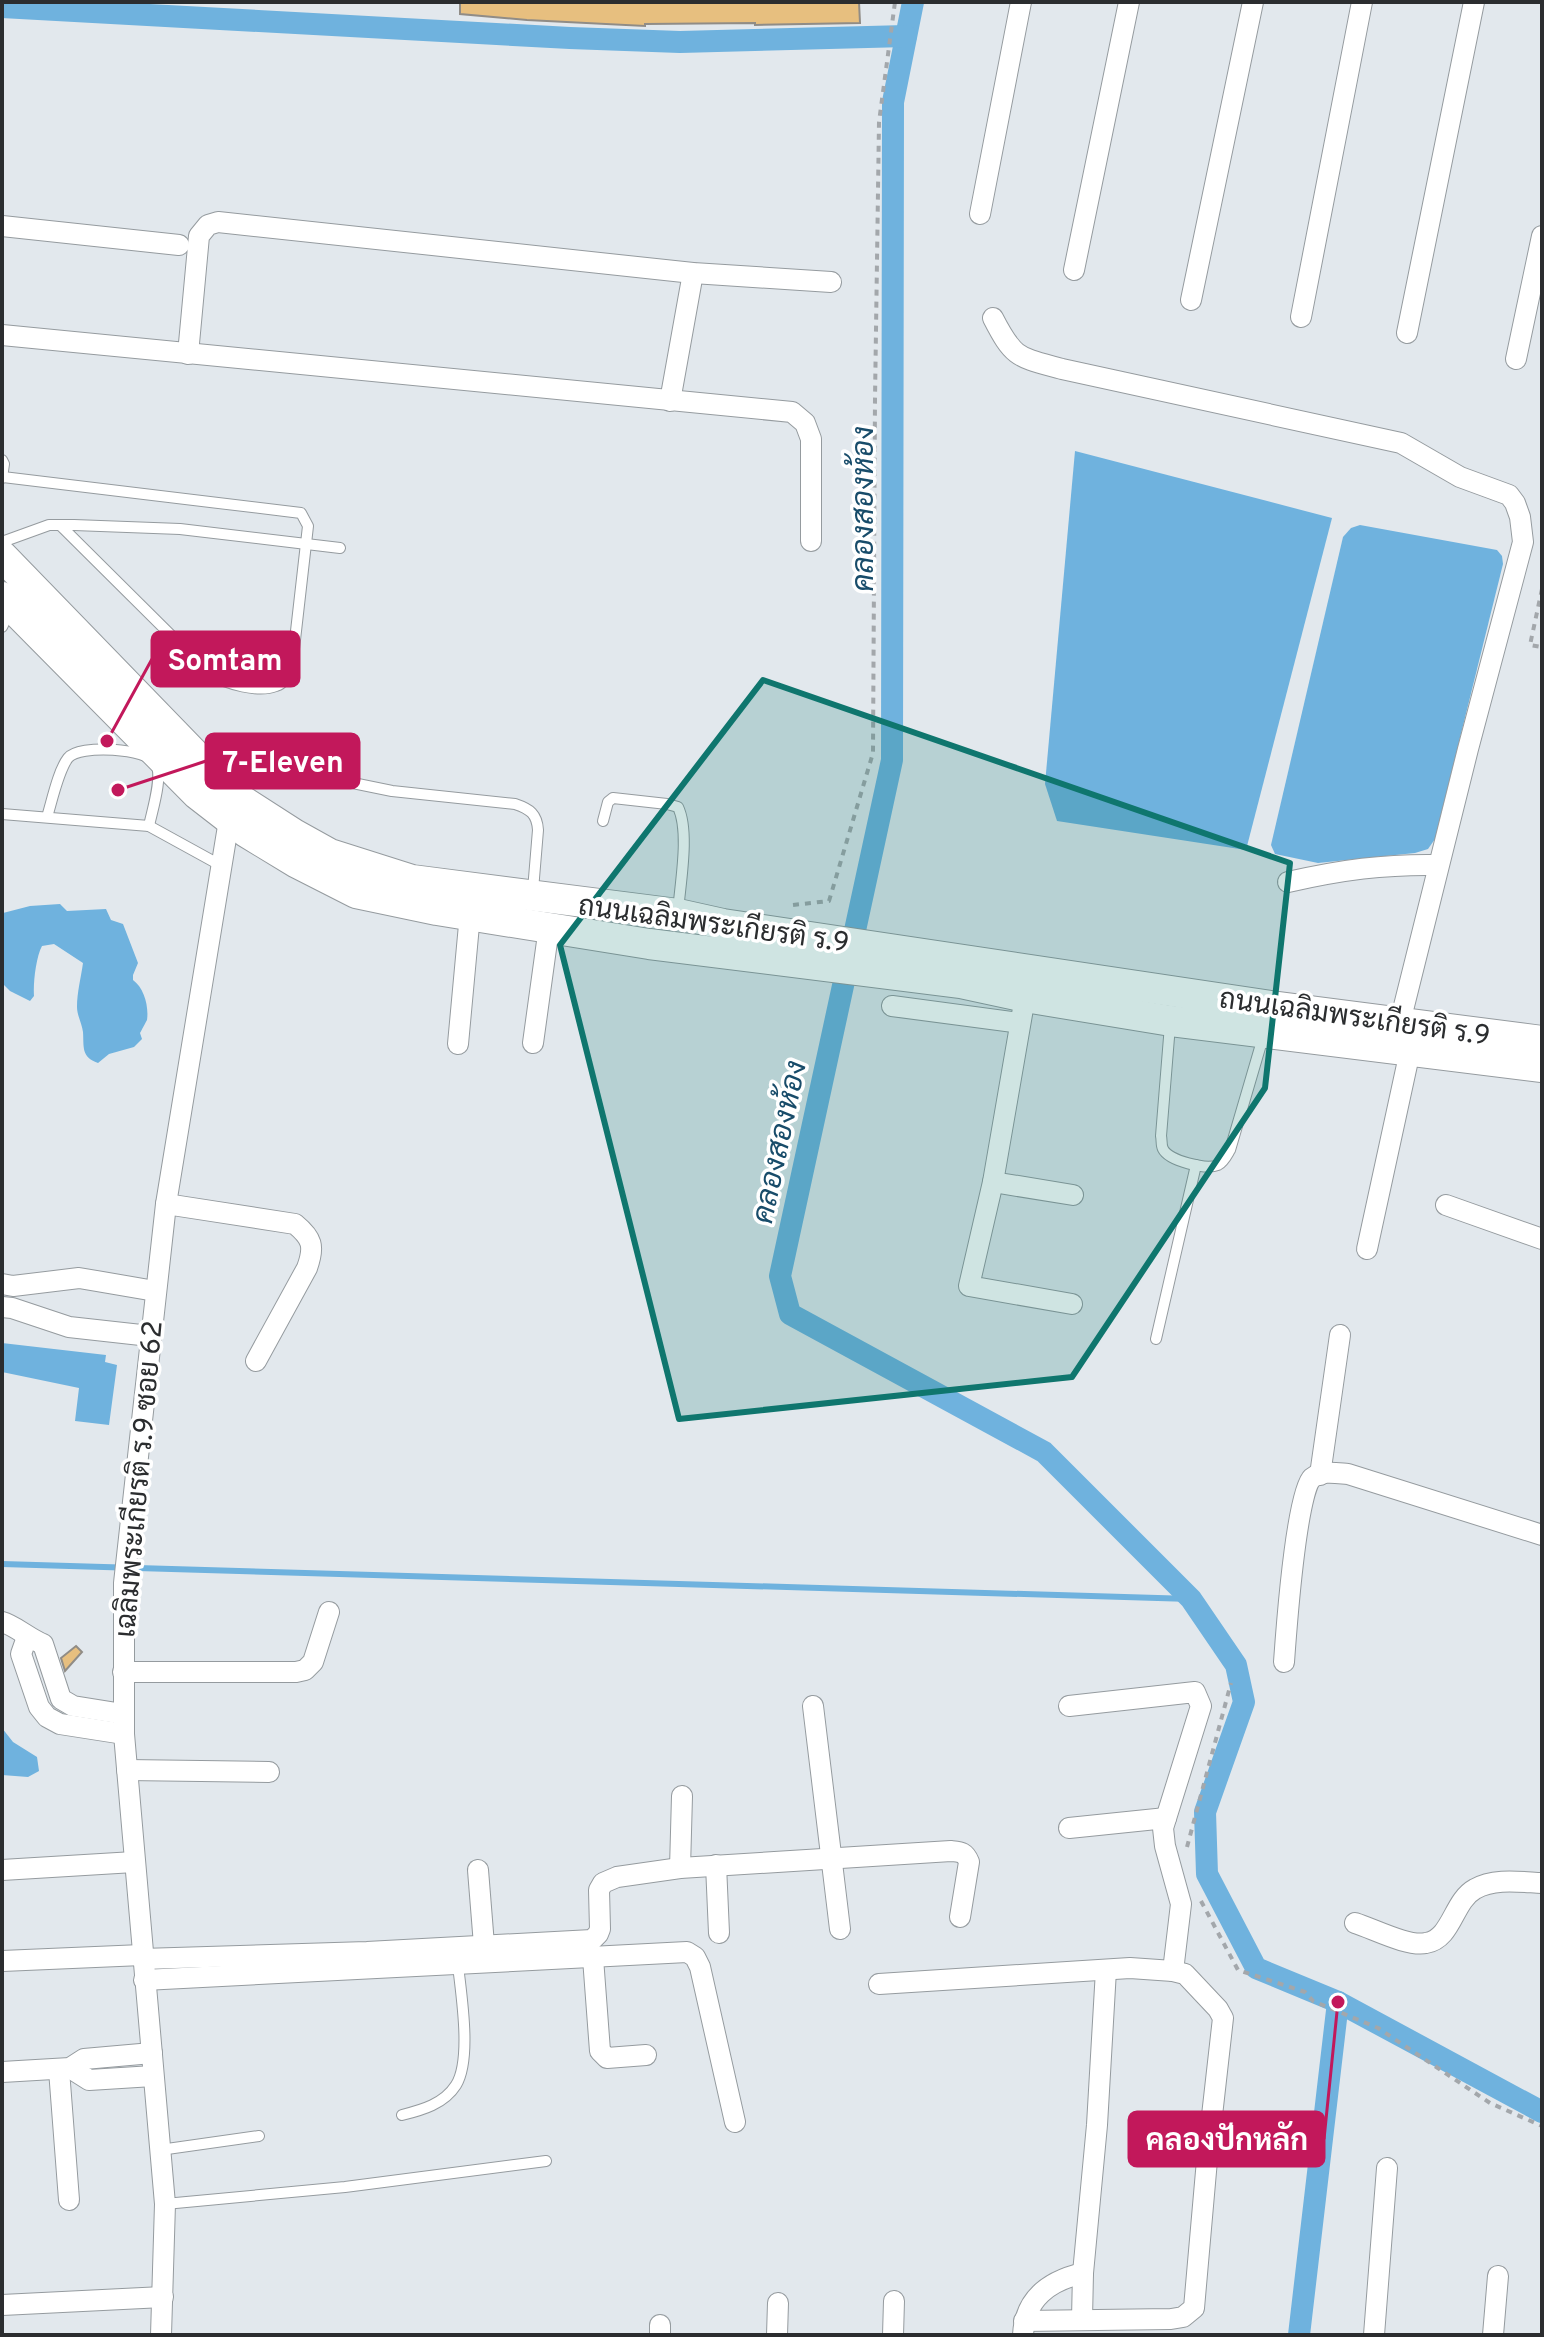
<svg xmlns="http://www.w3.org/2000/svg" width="1544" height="2337" viewBox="0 0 1544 2337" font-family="Overpass,Sarabun,sans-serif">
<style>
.water{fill:#6fb2de}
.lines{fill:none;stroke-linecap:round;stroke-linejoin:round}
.stream{stroke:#6fb2de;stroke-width:6}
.canal{stroke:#6fb2de;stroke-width:22}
.building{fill:#e7bf7f;stroke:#908c86;stroke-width:2}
.lane-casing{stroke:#959b9f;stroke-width:12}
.street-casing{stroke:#959b9f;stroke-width:22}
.secondary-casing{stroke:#959b9f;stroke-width:32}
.path{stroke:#a3a7ab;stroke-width:4;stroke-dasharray:6 6;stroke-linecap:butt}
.lane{stroke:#fff;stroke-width:10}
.street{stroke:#fff;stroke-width:20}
.secondary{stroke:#fff;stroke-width:30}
.marked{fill:#0f766e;fill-opacity:0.2;stroke:#0f766e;stroke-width:6;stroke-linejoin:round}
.labels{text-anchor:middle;stroke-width:7;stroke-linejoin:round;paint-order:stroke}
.street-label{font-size:28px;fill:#2b2d2f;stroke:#fff}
.water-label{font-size:30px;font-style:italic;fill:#184c6a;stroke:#fff}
.leader{fill:none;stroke:#c2185b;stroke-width:3}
.callout-dot{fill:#c2185b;stroke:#fff;stroke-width:3}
.callout{fill:#c2185b;stroke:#c2185b;stroke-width:3}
.callout-label{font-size:30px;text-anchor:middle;font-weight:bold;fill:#fff}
</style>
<rect width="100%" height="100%" fill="#e2e8ed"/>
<g class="water">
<path d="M1075 451 1332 518 1246 850 1057 821 1045 784Z"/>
<path d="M1360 525 1497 550 1502 556 1503 564 1435 839 1428 849 1415 853 1318 863 1275 854 1271 845 1343 537 1351 528Z"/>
<path d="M60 904 67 911 106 909 111 920 123 924 138 963 133 975V980C144 988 149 1006 147 1020 146 1022 141 1031 140 1033L142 1039 134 1047 109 1054 98 1063C81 1057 84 1047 83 1032 82 1024 77 1015 77 1007 77 992 81 978 83 963L54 944 42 946C36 957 33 983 34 996L30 1001 10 991 2 983 3 913 30 906Z"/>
<path d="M2 1343 106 1355 105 1362 117 1365 109 1425 75 1421 79 1388 2 1372Z"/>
<path d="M2 1728 13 1742 37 1757 39 1771 28 1777 2 1775Z"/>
</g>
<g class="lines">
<path class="stream" d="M2 1564 1191 1599"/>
<g class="canal">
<path d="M913 2 893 102 892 760 780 1276 790 1314 1044 1452 1191 1599 1236 1665 1244 1702 1205 1812 1207 1874 1256 1968 1338 2002 1542 2112"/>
<path d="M2 7 570 38 680 42 906 36"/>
<path d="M1299 2335 1338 2002"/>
</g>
</g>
<g class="building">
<path d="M460 2H859L860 23 755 25V23L645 24V26L527 20 460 14Z"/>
<path d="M76 1646 82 1652 65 1671 61 1658Z"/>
</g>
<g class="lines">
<defs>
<g id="lane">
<path d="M2 460 4 464 2 478"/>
<path d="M3 477 301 513 308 526 292 666C288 674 286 683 276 686 258 693 227 684 211 675L60 525"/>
<path d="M2 542 49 525H74L180 529 340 548"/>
<path d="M2 627 4 623"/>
<path d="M304 773 392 791 515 804C530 809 537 814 538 830L533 890"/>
<path d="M2 814 149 826 220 865"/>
<path d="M47 817C52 801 58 771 68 758 79 744 148 748 156 764 163 777 152 811 149 826"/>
<path d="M603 821 608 802 613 798 667 804 678 807C690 832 680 884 678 912"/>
<path d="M1170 1025 1161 1136C1162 1140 1161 1145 1163 1149 1169 1161 1206 1170 1218 1165 1224 1162 1227 1155 1230 1150L1264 1034"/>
<path d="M1156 1339 1196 1165"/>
<path d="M402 2115C422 2110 444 2104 456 2085 472 2059 461 1994 458 1965"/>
<path d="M160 2150 259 2136"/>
<path d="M165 2204 345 2187 546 2161"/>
</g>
<g id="street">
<path d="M980 214 1021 2"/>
<path d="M2 226 179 245"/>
<path d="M1074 270 1129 2"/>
<path d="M1191 300 1253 2"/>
<path d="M1301 317 1362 2"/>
<path d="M993 318C1014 359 1018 357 1062 369L1401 443 1460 477 1509 495 1515 503 1520 517 1523 542 1468 749 1400 1022"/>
<path d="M1407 333 1474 2"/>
<path d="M2 335 792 412 805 423 811 439V541"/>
<path d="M188 354 199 236 208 225 218 222 693 273 831 282"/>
<path d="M1516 359 1542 236"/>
<path d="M670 401 693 273"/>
<path d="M1288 882C1341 870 1384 864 1438 865"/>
<path d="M1025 997 993 1182 969 1286 1072 1304"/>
<path d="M892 1006 1020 1023"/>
<path d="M533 1043 549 927"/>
<path d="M458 1044 470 914"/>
<path d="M993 1182 1073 1195"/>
<path d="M166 1204 295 1224C312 1238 315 1246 307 1268L256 1361"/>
<path d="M1446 1205 1542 1239"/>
<path d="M1367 1249 1410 1051"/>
<path d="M2 1284 13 1286 79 1278 155 1291"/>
<path d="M2 1307 12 1308 69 1327 150 1336"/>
<path d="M1320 1475 1340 1335"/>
<path d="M2 1622C14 1625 30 1639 43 1644L61 1699 73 1706 123 1714"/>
<path d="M27 1637 21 1654 39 1707 47 1717 60 1724 124 1734"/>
<path d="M1284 1662C1286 1634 1296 1492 1312 1478 1322 1470 1336 1473 1348 1474L1542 1535"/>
<path d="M123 1672H296L305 1670 313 1662 329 1612"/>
<path d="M813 1706 840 1929"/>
<path d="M1069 1706 1195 1692 1201 1706 1163 1828 1165 1846 1181 1904 1173 1971"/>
<path d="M127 1770 269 1772"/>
<path d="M1069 1828 1166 1818"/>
<path d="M716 1865 719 1933"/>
<path d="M680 1868 682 1796"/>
<path d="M2 1870 134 1862"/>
<path d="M478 1870 484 1945"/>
<path d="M1355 1923C1374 1929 1408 1947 1426 1943 1452 1939 1453 1901 1475 1889 1494 1878 1520 1882 1542 1883"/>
<path d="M593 1958 600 2051 607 2058 646 2055"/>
<path d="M142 1959 367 1952 592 1940 598 1934 600 1929 599 1890 603 1883 617 1877 680 1868 951 1851C961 1852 965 1852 969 1862L960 1917"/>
<path d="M2 1961 142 1955"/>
<path d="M144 1980 687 1952 695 1957 700 1967 735 2122"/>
<path d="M879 1984 1130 1968 1173 1971 1185 1974 1218 2009 1223 2018 1207 2160 1194 2308 1183 2317 1171 2319 1024 2321"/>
<path d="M70 2068 89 2080 153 2076"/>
<path d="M59 2070 69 2200"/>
<path d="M2 2072 70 2068 84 2059 152 2053"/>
<path d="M2 2305 163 2297"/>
<path d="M1082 2319 1083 2273 1097 2125 1106 1970"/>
<path d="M161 2335 165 2204 124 1734V1583L166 1204 229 820"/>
<path d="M660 2335V2325"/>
<path d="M777 2335 778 2303"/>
<path d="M893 2335 894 2301"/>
<path d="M1023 2335C1025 2298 1049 2281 1083 2273"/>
<path d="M1374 2335 1387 2168"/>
<path d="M1493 2335 1498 2276"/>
</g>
<g id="secondary">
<path d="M2 556 235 796 294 834 330 854 412 880 678 914 723 924 1271 1006 1542 1041"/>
<path d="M2 597 197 794 246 832 297 863 356 893 437 910 649 944 961 983 1025 997 1171 1021 1542 1067"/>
</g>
</defs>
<use href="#lane" class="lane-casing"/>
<use href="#street" class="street-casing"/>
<use href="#secondary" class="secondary-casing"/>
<g class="path">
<path d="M1542 589 1530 645 1542 647"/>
<path d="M793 905 829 901 873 753 875 399 879 122 895 2"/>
<path d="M1187 1847 1231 1683"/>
<path d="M1201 1901 1238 1970 1305 1992 1313 2001 1378 2028 1490 2103 1542 2126"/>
</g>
<use href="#lane" class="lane"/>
<use href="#street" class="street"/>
<use href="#secondary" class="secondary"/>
</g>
<path class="marked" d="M763 680 1290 863 1265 1088 1072 1377 679 1419 560 945Z"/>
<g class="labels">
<g class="street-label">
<text transform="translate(714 923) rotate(8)" y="10">ถนนเฉลิมพระเกียรติ ร.9</text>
<text transform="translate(1355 1016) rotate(8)" y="10">ถนนเฉลิมพระเกียรติ ร.9</text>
<text transform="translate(138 1479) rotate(-85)" y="10">เฉลิมพระเกียรติ ร.9 ซอย 62</text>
</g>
<g class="water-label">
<text transform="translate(863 509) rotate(-90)" y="10">คลองสองห้อง</text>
<text transform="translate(779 1142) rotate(-78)" y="10">คลองสองห้อง</text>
</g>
</g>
<path class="leader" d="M107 741L152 659M118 790L206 761M1338 2002L1324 2139"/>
<g class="callout-dot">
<circle cx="107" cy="741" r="8"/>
<circle cx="118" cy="790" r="8"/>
<circle cx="1338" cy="2002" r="8"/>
</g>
<g class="callout">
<rect x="152" y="632" width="147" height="54" rx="8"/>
<rect x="206" y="734" width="153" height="54" rx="8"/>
<rect x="1129" y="2112" width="195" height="54" rx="8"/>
</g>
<g class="callout-label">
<text x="225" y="670">Somtam</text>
<text x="283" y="772">7-Eleven</text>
<text x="1227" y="2150">คลองปักหลัก</text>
</g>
<rect width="1544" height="2337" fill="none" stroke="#2b2d2f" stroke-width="8"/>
</svg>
